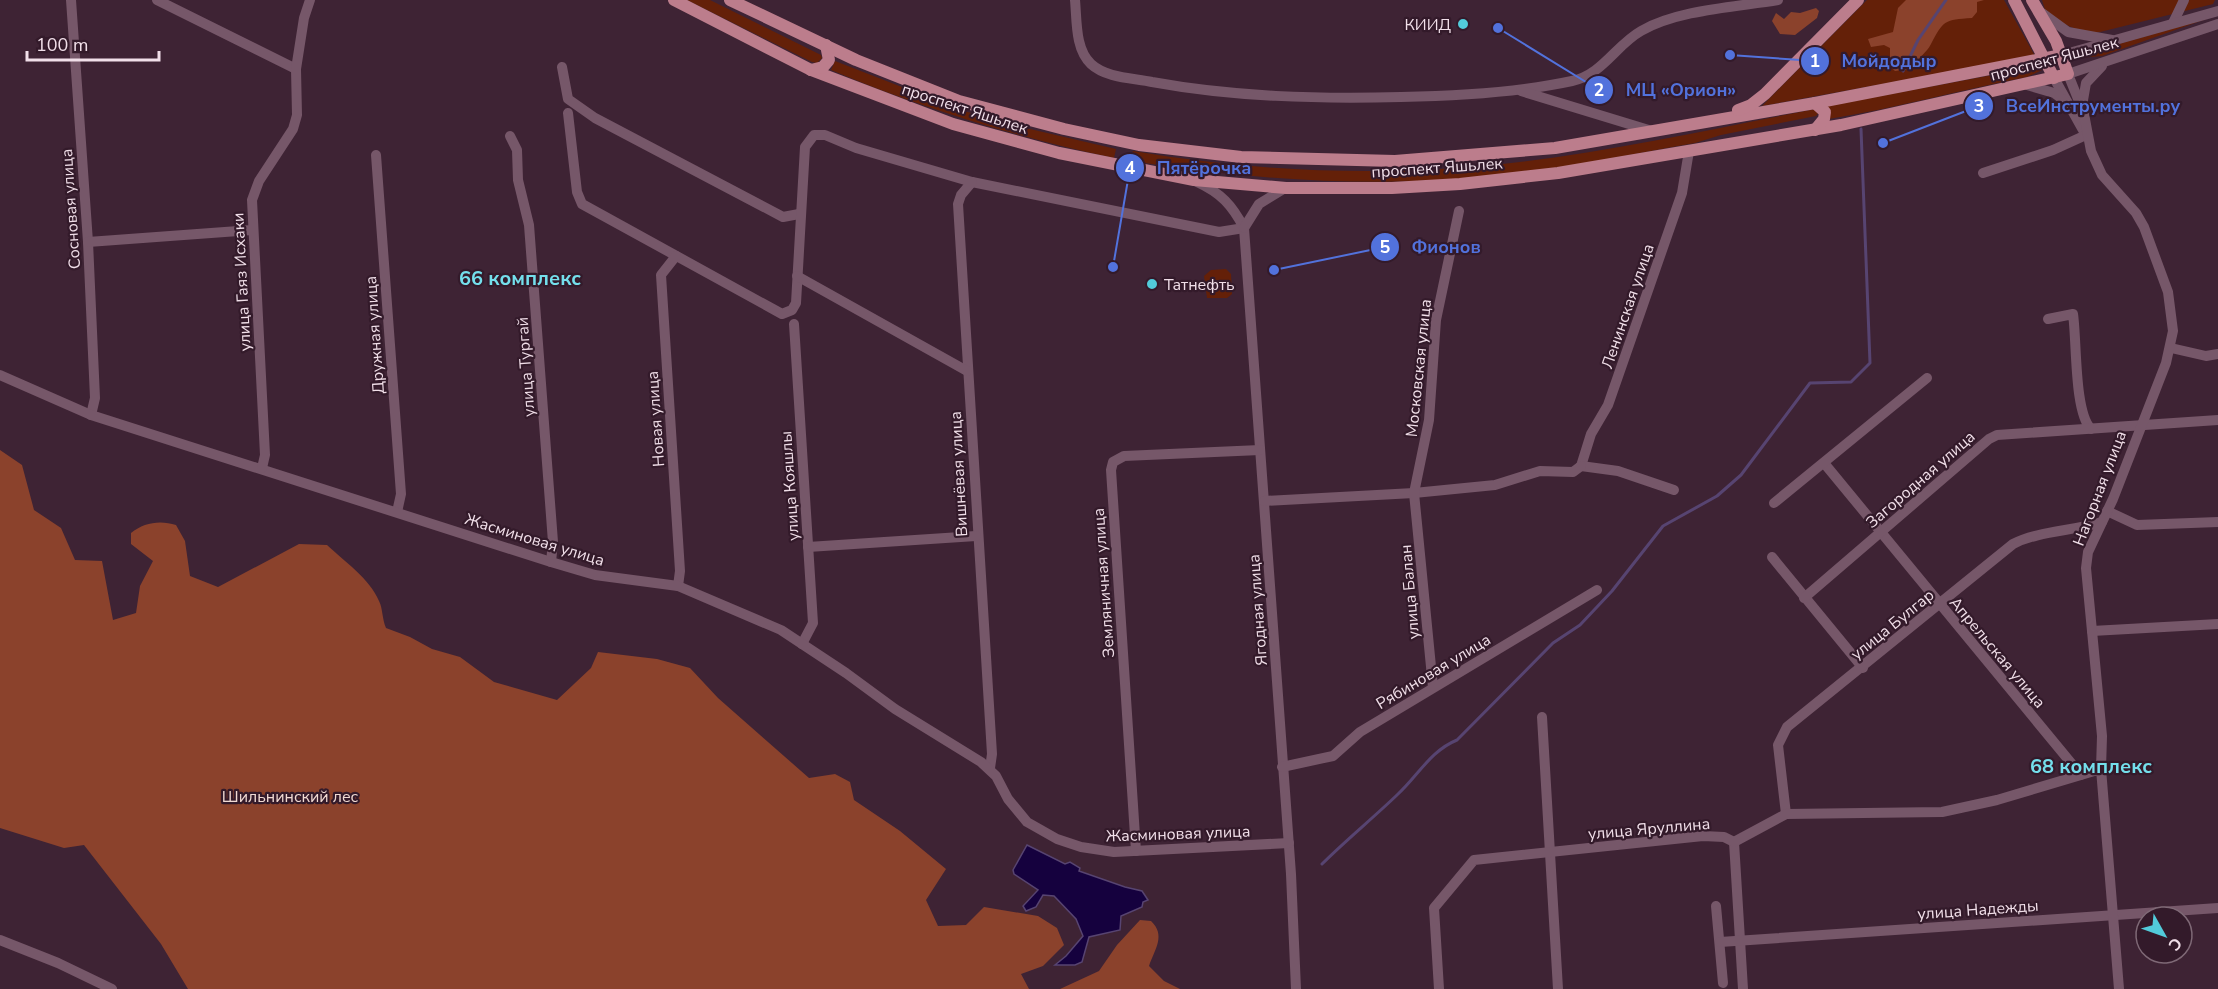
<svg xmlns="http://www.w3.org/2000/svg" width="2218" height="989" viewBox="0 0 2218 989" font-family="'Nunito Sans',sans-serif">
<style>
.green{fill:#642008}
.forest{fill:#8b422c}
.water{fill:#15013e;stroke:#574471;stroke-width:1.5}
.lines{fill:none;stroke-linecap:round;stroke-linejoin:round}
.stream{stroke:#574471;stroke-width:3}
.minor{stroke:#765769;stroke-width:10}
.major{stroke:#bc7d8c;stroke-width:12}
.poi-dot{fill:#52cbda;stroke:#331a2a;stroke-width:2}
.labels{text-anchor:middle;stroke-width:4.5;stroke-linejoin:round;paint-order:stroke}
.poi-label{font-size:16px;fill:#f1dfe9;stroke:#331a2a;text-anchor:end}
.street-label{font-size:16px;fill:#f1dfe9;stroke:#331a2a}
.park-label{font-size:16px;fill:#f1dad3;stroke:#331a2a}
.quarter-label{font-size:20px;font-weight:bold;fill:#74dfec;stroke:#331a2a}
.leader{fill:none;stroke:#5272dc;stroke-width:2}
.callout-dot{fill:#5272dc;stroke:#331a2a;stroke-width:2}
.mark-label{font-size:18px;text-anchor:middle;font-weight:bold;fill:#fff}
.callout-label{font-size:18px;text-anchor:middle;font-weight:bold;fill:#5272dc;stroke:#331a2a;stroke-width:4.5;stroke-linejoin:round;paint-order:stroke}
</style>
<rect width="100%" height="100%" fill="#3e2334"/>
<g class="green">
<path d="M687 0H710L821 55 822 58 817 63 812 62Z"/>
<path d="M1867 0H2004L2035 56 1762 106Z"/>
<path d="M2042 0H2215L2213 4 2100 32C2078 34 2065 24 2046 13Z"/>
<path d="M2209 18 2102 56 2079 58 2084 54Z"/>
<path d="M835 61 961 110 1004 123 1116 149 1114 158C1016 137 924 109 831 70Z"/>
<path d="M2040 66 2042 70 2027 77C1961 90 1896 108 1829 119L1827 106Z"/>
<path d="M1815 109 1819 112 1816 116 1721 135 1695 143C1621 156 1548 172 1474 178 1360 187 1244 179 1132 161L1129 158 1133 151C1245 170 1358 176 1471 167 1587 157 1702 131 1815 109Z"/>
<path d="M1226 269 1231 274 1232 294 1227 298H1207L1204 276 1211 270Z"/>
</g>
<g class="forest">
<path d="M1906 0H1984L1977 2V12L1972 18C1944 20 1944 20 1931 44 1926 54 1918 56 1915 68L1895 71 1890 66V48L1884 45 1871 47 1868 39 1893 32 1898 8Z"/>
<path d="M1816 8 1819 11 1817 18 1795 35 1780 34 1772 21 1776 13 1784 19 1791 12 1800 13Z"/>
<path d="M0 450 22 465 34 510 61 528 75 560 102 561 113 620 136 613 140 586 153 561 131 544V533C144 522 161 520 176 525L185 541 190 576 218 587 299 544 327 545C344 561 370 579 379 601 383 609 382 619 386 628L410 637 432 649 460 657 494 682 557 700 591 668 598 652 657 659 690 668 718 698 809 778 835 774 850 782 854 800 900 831 946 869 926 900 938 926 966 925 984 907 1038 916 1057 928 1064 945 1043 966 1021 974 1029 989H188L161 944 84 845 64 848 0 828Z"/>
<path d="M1140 920 1151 921C1166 935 1155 949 1149 966L1164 981 1180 989H1060L1099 971 1117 945Z"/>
</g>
<path class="water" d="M1027 845 1065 864 1070 862 1080 868 1079 871 1125 887 1142 891 1148 900 1143 902 1142 907 1121 916 1120 930 1089 937 1082 962 1075 965H1055L1066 956 1083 936 1076 919 1054 896 1043 895 1036 907 1026 911 1023 906 1038 890 1014 874 1013 870Z"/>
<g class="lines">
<g class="stream">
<path d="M1903 71 1918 40 1946 0"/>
<path d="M1322 864C1346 840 1372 819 1397 795 1418 776 1430 751 1457 740L1553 643 1580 625 1612 591 1663 526 1717 496 1741 475 1810 383 1851 382 1870 363 1861 129"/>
</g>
<g class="minor">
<path d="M71 0 88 242 95 398 91 415"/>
<path d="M157 0 296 69"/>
<path d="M1075 0C1077 21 1075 49 1091 64 1106 78 1133 78 1152 82 1234 97 1317 99 1401 97 1458 96 1516 93 1572 81 1602 75 1616 45 1641 31 1677 10 1736 7 1778 0"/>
<path d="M2042 13 2068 32 2112 40"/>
<path d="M2173 23 2184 0"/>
<path d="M2062 55 2218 11"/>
<path d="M562 67 568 99 595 118 783 217 799 214"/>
<path d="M2054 78 2083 130"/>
<path d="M2027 85 2054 93 2065 101"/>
<path d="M1521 91 1652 131"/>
<path d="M2082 106 2086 83 2102 66"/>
<path d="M568 113 577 192 582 204 782 314 792 310 796 303 805 147 814 135H825L856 148 972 182 1219 232 1244 228"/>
<path d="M510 136 517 150 518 180 529 225 553 542 551 562"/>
<path d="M376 155 401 494 397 512"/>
<path d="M1983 173 2053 150 2086 135"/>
<path d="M972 182 961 195 958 204 992 754 990 768"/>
<path d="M1197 182C1221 193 1232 205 1244 228L1291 874 1296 989"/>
<path d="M1244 228 1259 204 1285 188"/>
<path d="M88 242 252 230"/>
<path d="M676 256 661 275 680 571 678 586"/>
<path d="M797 276 967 371"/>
<path d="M2048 319 2073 314C2077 341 2074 412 2091 429"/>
<path d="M794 324 813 623 802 644"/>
<path d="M2171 348 2206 356 2218 354"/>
<path d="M0 375 91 415 551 562 595 575 678 586 781 630 846 673 895 709 981 762 996 776 1008 799 1027 822 1057 839 1081 847 1114 852 1289 843"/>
<path d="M1824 463 2081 775"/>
<path d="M1581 466 1591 434 1608 405 1682 193 1689 151"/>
<path d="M1581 466 1618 471 1674 490"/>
<path d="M262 468 265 455 252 200 259 181 293 129 297 115 296 69 304 18 310 0"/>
<path d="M1264 501 1414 493 1495 485 1540 471 1573 472 1581 466"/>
<path d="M1774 503 1927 378"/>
<path d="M2107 511 2137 525 2218 522"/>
<path d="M808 547 976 536"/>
<path d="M1772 557 1863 668"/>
<path d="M1804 598 1989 439 1997 435 2218 420"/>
<path d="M2092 631 2218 624"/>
<path d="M1433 687 1414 493 1429 420 1436 320 1459 211"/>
<path d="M1542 717 1558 989"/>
<path d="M1282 767 1333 756 1360 732 1597 590"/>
<path d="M1786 814 1778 745 1787 727 2013 544C2038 531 2073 531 2102 522"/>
<path d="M1734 842 1743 989"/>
<path d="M1136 851 1111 470 1113 462 1124 456 1260 450"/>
<path d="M1716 906 1723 983"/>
<path d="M0 940 58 963 112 989"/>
<path d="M1720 942 2218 908"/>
<path d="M1439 989 1434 908 1474 860 1703 836 1724 837 1734 842 1786 814 1942 812 1997 800 2101 769"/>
<path d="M2119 989 2101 769 2102 736 2086 568 2088 552 2113 499 2166 363 2173 331 2168 292 2144 227 2136 213 2102 175 2091 151 2084 114 2068 74 2218 24"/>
</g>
<g class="major">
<path d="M674 0 811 70 953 124 1059 153 1194 180 1286 188H1392L1460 184 1558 173 1841 125 2068 74 2056 41 2032 0"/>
<path d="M730 0 856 60 959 101 1064 129 1139 145 1241 157 1395 161 1555 148 1815 103 2062 55"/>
<path d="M2014 0 2054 78"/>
<path d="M811 70 823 67 829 60 826 45"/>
<path d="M1738 110 1751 105 1765 94 1858 0"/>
<path d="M1815 130 1824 119 1825 112 1815 103"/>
</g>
</g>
<g class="poi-dot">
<circle cx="1463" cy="24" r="6"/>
<circle cx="1152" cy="284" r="6"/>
</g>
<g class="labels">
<g class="poi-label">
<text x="1451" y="30">КИИД</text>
<text x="1164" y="290" text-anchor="start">Татнефть</text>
</g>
<g class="street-label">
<text transform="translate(2054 58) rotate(-15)" y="6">проспект Яшьлек</text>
<text transform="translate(965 108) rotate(18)" y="6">проспект Яшьлек</text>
<text transform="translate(1437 167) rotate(-4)" y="6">проспект Яшьлек</text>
<text transform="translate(70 209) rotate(-94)" y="6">Сосновая улица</text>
<text transform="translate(241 282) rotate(-93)" y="6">улица Гаяз Исхаки</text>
<text transform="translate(1627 306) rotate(-71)" y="6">Ленинская улица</text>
<text transform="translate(374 335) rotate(-94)" y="6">Дружная улица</text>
<text transform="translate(525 367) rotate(-94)" y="6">улица Тургай</text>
<text transform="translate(1418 368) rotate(-84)" y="6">Московская улица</text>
<text transform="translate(655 419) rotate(-94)" y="6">Новая улица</text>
<text transform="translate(958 474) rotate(-93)" y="6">Вишнёвая улица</text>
<text transform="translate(1920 479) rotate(-41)" y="6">Загородная улица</text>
<text transform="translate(789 486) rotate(-94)" y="6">улица Кояшлы</text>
<text transform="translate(2099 488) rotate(-69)" y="6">Нагорная улица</text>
<text transform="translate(535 539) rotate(17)" y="6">Жасминовая улица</text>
<text transform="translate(1103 583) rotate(-94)" y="6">Земляничная улица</text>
<text transform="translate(1409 592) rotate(-95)" y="6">улица Балан</text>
<text transform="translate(1257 610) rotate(-94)" y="6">Ягодная улица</text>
<text transform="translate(1892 624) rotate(-39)" y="6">улица Булгар</text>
<text transform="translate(1998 652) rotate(50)" y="6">Апрельская улица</text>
<text transform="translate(1433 671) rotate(-31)" y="6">Рябиновая улица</text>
<text transform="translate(1649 828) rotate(-5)" y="6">улица Яруллина</text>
<text transform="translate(1178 833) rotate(-2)" y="6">Жасминовая улица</text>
<text transform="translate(1978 909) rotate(-4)" y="6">улица Надежды</text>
</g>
<g class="park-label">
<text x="290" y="802">Шильнинский лес</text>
</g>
<g class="quarter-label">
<text x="520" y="285">66 комплекс</text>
<text x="2091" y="773">68 комплекс</text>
</g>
</g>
<path class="leader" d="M1730 55L1815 61M1498 28L1599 90M1883 143L1979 106M1113 267L1130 168M1274 270L1385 247"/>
<g class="callout-dot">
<circle cx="1730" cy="55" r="6"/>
<circle cx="1498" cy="28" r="6"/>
<circle cx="1883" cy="143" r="6"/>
<circle cx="1113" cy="267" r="6"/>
<circle cx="1274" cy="270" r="6"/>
<circle cx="1815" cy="61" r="15"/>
<circle cx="1599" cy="90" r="15"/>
<circle cx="1979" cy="106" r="15"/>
<circle cx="1130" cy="168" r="15"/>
<circle cx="1385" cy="247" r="15"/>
</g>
<g class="mark-label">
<text x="1815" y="67">1</text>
<text x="1599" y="96">2</text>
<text x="1979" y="112">3</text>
<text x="1130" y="174">4</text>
<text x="1385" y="253">5</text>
</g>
<g class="callout-label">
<text x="1889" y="67">Мойдодыр</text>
<text x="1681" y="96">МЦ «Орион»</text>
<text x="2093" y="112">ВсеИнструменты.ру</text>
<text x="1204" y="174">Пятёрочка</text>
<text x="1446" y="253">Фионов</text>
</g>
<g transform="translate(2164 935) rotate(130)"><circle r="28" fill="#331a2a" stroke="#7f6976" stroke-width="1.5"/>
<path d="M0-4.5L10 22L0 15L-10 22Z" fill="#52cbda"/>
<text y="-9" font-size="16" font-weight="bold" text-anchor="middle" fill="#f1dfe9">С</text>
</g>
<path d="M27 51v9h132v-9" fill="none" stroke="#f1dfe9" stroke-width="3"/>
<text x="36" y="51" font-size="18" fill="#f1dfe9" stroke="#331a2a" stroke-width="4.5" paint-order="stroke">100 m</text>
</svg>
